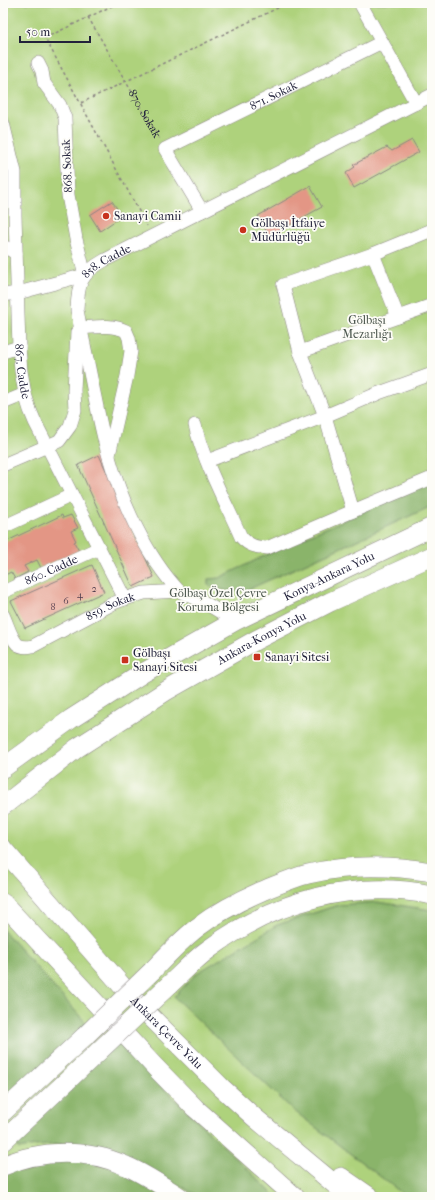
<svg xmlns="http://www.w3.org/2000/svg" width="435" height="1200" viewBox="0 0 435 1200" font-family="'IM FELL French Canon',serif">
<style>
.green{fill:#aed27b;stroke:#687a5b}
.forest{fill:#8ab46b;stroke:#566b53}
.building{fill:#e39685}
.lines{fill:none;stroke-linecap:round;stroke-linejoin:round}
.minor-casing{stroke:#8a8482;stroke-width:14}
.highway-casing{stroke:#8a8482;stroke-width:20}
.path{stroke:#8a8482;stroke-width:1.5;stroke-dasharray:3 3;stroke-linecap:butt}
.minor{stroke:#fff;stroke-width:13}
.highway{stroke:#fff;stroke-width:19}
.highway-bridge-casing{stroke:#8a8482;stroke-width:20;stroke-linecap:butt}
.highway-bridge{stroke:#fff;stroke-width:19}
.poi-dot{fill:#c8321e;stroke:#fdfcf7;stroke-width:1.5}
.labels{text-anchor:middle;stroke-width:3.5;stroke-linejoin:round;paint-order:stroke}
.number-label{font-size:10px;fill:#523f4e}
.street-label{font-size:12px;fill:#22223b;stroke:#fdfcf7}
.poi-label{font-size:12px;fill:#22223b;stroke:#fdfcf7;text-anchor:start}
.park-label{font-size:12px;fill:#4c574e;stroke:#fdfcf7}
</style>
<rect width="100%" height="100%" fill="#fdfcf7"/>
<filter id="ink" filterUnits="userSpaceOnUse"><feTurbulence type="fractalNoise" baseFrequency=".025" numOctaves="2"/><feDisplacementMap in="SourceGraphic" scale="8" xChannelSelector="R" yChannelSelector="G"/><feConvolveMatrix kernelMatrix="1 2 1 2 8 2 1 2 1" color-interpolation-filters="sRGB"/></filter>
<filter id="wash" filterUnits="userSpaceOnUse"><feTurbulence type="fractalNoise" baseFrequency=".012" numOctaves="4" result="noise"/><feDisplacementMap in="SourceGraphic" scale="16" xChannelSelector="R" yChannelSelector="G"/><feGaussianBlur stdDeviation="0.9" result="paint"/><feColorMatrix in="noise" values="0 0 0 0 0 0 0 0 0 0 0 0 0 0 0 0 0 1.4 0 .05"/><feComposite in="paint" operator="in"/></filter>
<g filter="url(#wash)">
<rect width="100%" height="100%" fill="#f1e5c8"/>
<rect class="green" x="3" y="3" width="429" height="1194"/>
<g class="forest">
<path d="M432 482V506L245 591C234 592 217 590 208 585V579L219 578 289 544Z"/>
<path d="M377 902 432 910V1197H407L293 1110 174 997 197 973 277 925 338 905Z"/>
<path d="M3 930 86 1023 3 1105Z"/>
<path d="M117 1043 276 1197H200L122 1154 88 1145 61 1144 35 1146 19 1149 12 1137Z"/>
<path d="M87 1155 180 1197H3V1166Z"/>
</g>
<g id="blocks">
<g class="building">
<path d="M412 140 419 152 354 188 346 173 355 167 353 165 387 147 392 151Z"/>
<path d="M310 186 322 207 269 236 258 216Z"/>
<path d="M112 201 122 216 100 231 90 215Z"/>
<path d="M99 455 154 577 133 587 78 465Z"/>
<path d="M62 515 63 518 71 515 78 528 71 531 76 541 74 542 79 551 41 568 37 560 24 566 28 572 15 579 11 572 3 576V543Z"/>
<path d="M92 565 104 592 25 628 11 601Z"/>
</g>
</g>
</g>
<g filter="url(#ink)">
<use href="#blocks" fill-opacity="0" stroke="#8a8482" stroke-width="1"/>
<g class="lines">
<defs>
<g id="minor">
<path d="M360 3 416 103"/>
<path id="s2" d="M3 123 15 172V215L19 347 21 371 25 394 30 410 35 422 125 599"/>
<path id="s3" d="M202 211 165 149 382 42"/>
<path d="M3 246 16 253"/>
<path d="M373 254 398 317"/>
<path d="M3 295 18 293 85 275 76 239 68 195 65 118 60 105 44 83 42 71 38 63"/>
<path d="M81 328C96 327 111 324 126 331L129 338 131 351 127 376 109 455"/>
<path d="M3 352 19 347"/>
<path d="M300 352 432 305"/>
<path d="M3 403 25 394"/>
<path d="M195 425C204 463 225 501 241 537 249 546 256 547 267 548L353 511 432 478"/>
<path d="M207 461 325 416 379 393 432 374"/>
<path d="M3 465 59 441 70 426 75 410 74 390 77 332"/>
<path d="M353 511 325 416 300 352 283 285 373 254 432 230"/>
<path d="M3 527 72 495"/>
<path id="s4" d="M179 591C146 556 122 502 109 457 102 434 98 411 93 388 88 362 82 336 77 310 78 283 80 274 105 260L432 95"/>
<path id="s5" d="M3 592 99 548"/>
<path id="s6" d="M3 615C7 623 11 638 17 644 22 648 28 647 33 646L114 603 125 599 144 593 179 591 202 601 235 621"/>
</g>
<g id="highway">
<path id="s7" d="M3 768 71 719 143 673 235 621 432 527"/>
<path id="s8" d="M3 806 77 748 166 691 256 640 330 602 432 556"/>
<path id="s9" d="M3 849 136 1002 222 1088 254 1117 350 1197"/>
<path d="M3 903 156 1068 195 1108 295 1197"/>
<path d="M152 971C166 956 181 940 198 927 218 912 239 901 262 891 277 885 292 878 308 874 349 864 391 865 432 872"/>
<path d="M169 985C182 973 195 959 209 949 274 901 352 879 432 895"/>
<path d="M3 1112 85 1036"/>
<path d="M3 1141 99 1051"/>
<path d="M3 1166C41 1149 89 1149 126 1166 145 1174 162 1186 180 1197"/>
<path d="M341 1177 370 1197"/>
</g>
</defs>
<use href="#minor" class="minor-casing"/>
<use href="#highway" class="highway-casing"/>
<g class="path">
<path d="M118 3 45 38 147 226"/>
<path id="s1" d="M88 17 160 140"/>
<path d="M81 103 288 3"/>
</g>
<use href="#minor" class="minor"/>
<use href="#highway" class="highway"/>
<defs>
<g id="highway-bridge">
<path d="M85 1036 152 971"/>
<path d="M99 1051 169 985"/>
</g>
</defs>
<use href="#highway-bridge" class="highway-bridge-casing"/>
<use href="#highway-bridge" class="highway-bridge"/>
</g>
</g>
<g class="poi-dot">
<circle cx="106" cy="216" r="4"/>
<circle cx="243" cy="230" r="4"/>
<rect x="253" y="653" width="8" height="8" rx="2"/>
<rect x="121" y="656" width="8" height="8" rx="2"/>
</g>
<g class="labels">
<g class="number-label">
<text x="94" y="592">2</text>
<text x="80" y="598">4</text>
<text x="66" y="604">6</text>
<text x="53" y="610">8</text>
</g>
<g class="street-label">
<text dy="4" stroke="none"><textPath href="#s3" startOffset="193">871. Sokak</textPath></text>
<text dy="4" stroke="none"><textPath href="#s1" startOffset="112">870. Sokak</textPath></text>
<text transform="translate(67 166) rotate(-93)" y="4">868. Sokak</text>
<text dy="4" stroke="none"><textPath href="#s4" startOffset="365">858. Cadde</textPath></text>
<text dy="4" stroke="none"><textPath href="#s2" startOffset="250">867. Cadde</textPath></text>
<text dy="4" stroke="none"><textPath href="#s5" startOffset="53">860. Cadde</textPath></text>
<text dy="4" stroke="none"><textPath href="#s7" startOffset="379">Konya-Ankara Yolu</textPath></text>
<text dy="4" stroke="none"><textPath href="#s6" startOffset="136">859. Sokak</textPath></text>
<text dy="4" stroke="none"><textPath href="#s8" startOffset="309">Ankara-Konya Yolu</textPath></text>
<text dy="4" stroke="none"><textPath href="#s9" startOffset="246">Ankara Çevre Yolu</textPath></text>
</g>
<g class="poi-label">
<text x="114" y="220">Sanayi Camii</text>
<text x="251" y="227">Gölbaşı İtfaiye<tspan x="251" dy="14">Müdürlüğü</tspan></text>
<text x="133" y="657">Gölbaşı<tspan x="133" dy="14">Sanayi Sitesi</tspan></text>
<text x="265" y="661">Sanayi Sitesi</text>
</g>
<g class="park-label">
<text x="367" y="324">Gölbaşı<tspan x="367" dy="14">Mezarlığı</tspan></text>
<text x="218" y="597">Gölbaşı Özel Çevre<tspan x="218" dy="14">Koruma Bölgesi</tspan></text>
</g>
</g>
<rect width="435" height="1200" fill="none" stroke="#fdfcf7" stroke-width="16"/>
<path d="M20 36v6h70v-6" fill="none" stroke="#22223b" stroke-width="2"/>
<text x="26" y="36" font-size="12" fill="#22223b" stroke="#fdfcf7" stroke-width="3" paint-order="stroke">50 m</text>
</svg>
